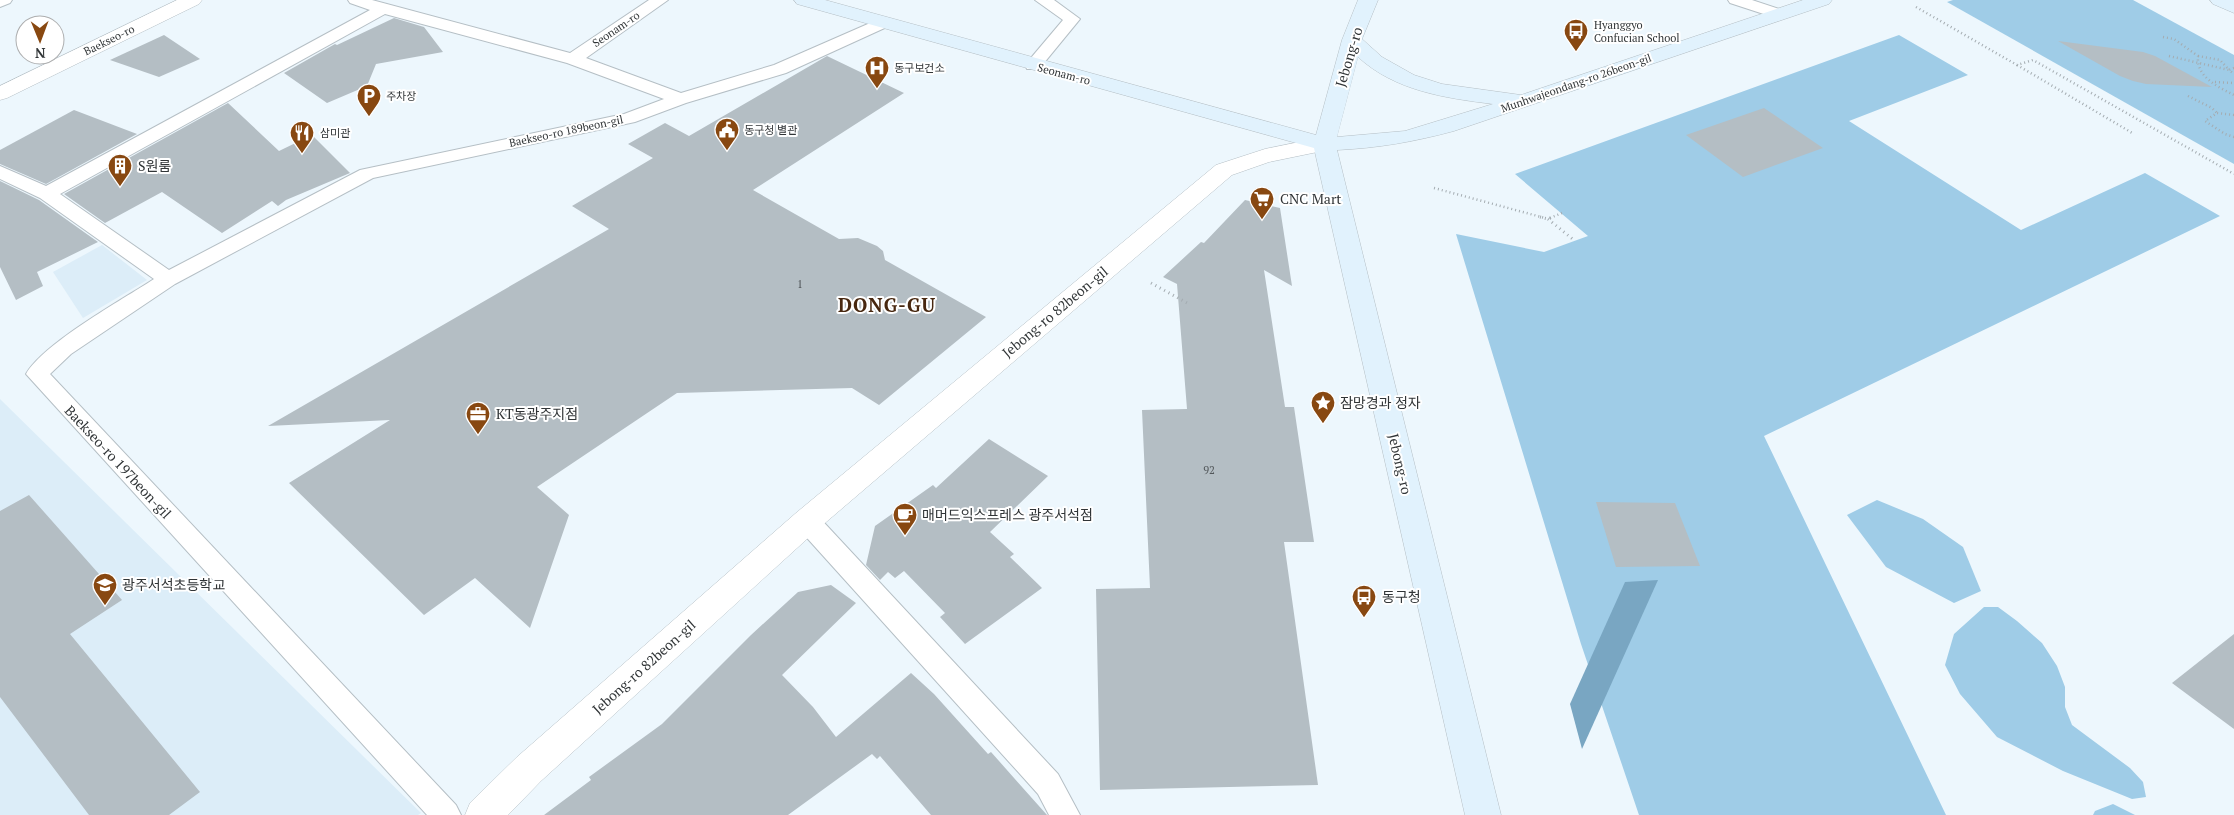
<svg xmlns="http://www.w3.org/2000/svg" width="2234" height="815" viewBox="0 0 2234 815" font-family="'PT Serif','Noto Sans KR',serif">
<style>
.built{fill:#dcedf8}
.green{fill:#9fcce7}
.water{fill:#79a6c2}
.building{fill:#b4bec4}
.lines{fill:none;stroke-linecap:round;stroke-linejoin:round}
.lane-casing{stroke:#b5bfc5;stroke-width:2}
.street-casing{stroke:#b5bfc5;stroke-width:1}
.secondary-casing{stroke:#b5bfc5;stroke-width:1}
.path-far1{stroke:#a4acb1;stroke-width:2.5;stroke-dasharray:1 3;stroke-linecap:butt}
.path{stroke:#a4acb1;stroke-width:3;stroke-dasharray:1 4;stroke-linecap:butt}
.lane{fill:#fff;fill-rule:evenodd}
.street{fill:#fff;fill-rule:evenodd}
.secondary{fill:#e1f2fd;fill-rule:evenodd}
.labels{text-anchor:middle;stroke-width:4;stroke-linejoin:round;paint-order:stroke}
.far-poi-label{font-size:11px;fill:#313537;stroke:#fff;text-anchor:start}
.far-street-label{font-size:11px;fill:#313537;stroke:#fff}
.number-label{font-size:11px;fill:#52575a}
.street-label{font-size:14px;fill:#313537;stroke:#fff}
.poi-label{font-size:14px;fill:#313537;stroke:#fff;text-anchor:start}
.district-label{font-size:19px;font-weight:bold;letter-spacing:1px;fill:#47270f;stroke:#fff}
</style>
<rect width="100%" height="100%" fill="#edf7fd"/>
<g class="built">
<path d="M102 245 147 280 83 318 53 272Z"/>
<path d="M0 399 421 813 418 815H0Z"/>
</g>
<g class="green">
<path d="M1953 0H2133L2234 55V164L1947 2Z"/>
<path d="M1899 35 1968 75 1849 121 2021 230 2145 173 2220 216 1764 436 1946 815H1639L1581 644 1456 234 1544 252 1588 236 1515 174Z"/>
<path d="M1877 500 1923 519 1963 547 1981 591 1954 603 1886 567 1847 515Z"/>
<path d="M1984 607H1998L2017 621 2042 643 2057 666 2065 687V707L2072 725 2130 768 2143 782 2146 797 2132 799 2063 771 1997 737 1960 694 1945 665 1954 634Z"/>
<path d="M2113 804 2135 815H2093L2095 811Z"/>
</g>
<path class="water" d="M1658 580 1582 749 1570 704 1625 582Z"/>
<g class="building">
<path d="M394 18 424 27 443 52 376 64 367 86 327 103 284 73 335 44 337 45Z"/>
<path d="M164 35 200 59 159 77 110 60Z"/>
<path d="M2058 41 2143 52 2155 56 2212 87 2146 84 2133 81 2120 76Z"/>
<path d="M827 56 904 93 753 190 839 239 858 238 877 246 883 251 885 260 986 317 879 405 852 388 677 393 537 487 569 515 530 628 475 578 424 615 289 483 390 420 268 426 609 229 572 206 653 158 628 144 665 123 689 136Z"/>
<path d="M228 103 279 151 312 135 350 173 286 200 278 206 272 201 222 233 162 192 105 223 64 194Z"/>
<path d="M1764 108 1823 148 1743 177 1686 135Z"/>
<path d="M74 110 137 134 46 184 0 164V150Z"/>
<path d="M0 181 39 200 98 242 37 272 43 286 16 300 0 267Z"/>
<path d="M1245 200 1280 208 1292 286 1264 270 1285 407H1294L1314 542H1284L1318 785 1100 790 1096 589 1150 588 1142 410 1187 409 1177 284 1163 277 1201 242 1204 243Z"/>
<path d="M989 439 1048 476 990 532 1014 554 1010 557 1042 588 965 644 940 617 945 613 904 571 895 578 888 572 880 580 866 565 875 526 933 485 936 488Z"/>
<path d="M29 495 122 600 70 634 200 792 169 815H89L0 697V511Z"/>
<path d="M1596 502 1675 503 1700 566 1616 567Z"/>
<path d="M831 585 856 603 782 675 813 707 836 737 911 673 934 694 988 754 991 752 1047 815H931L880 756 877 759 872 754 788 815H544L591 780 589 777 662 724 751 635 798 592Z"/>
<path d="M2234 634V729L2172 683Z"/>
</g>
<g class="lines">
<defs>
<g id="lane">
<path d="M0 0H12L10 3 0 7Z"/>
<path d="M348 0H372L570 53 649 0H668L586 58 681 93 774 65 877 20H889L891 23 889 26 786 73 686 103 635 122 373 178 175 284 71 354 50 374 456 805 461 815H427L26 374C44 343 122 300 154 279L40 198 0 179V166L46 186 370 10 350 3ZM385 14 567 63 664 99 624 114 360 170 169 270 60 194Z"/>
<path d="M1035 0H1054L1080 19 1039 69H1027L1025 65 1063 20Z"/>
<path d="M1728 0H1752L1785 11 1787 14 1785 17 1779 19 1730 3Z"/>
<path d="M807 511 816 514 1058 774 1080 815H1049L1038 794 798 528 795 521 798 514Z"/>
</g>
<g id="street">
<path d="M177 0H202L199 4 7 98 0 100V86Z"/>
<path d="M1324 137 1332 139 1335 144 1332 149 1269 162 1232 175 818 529 541 781 508 815H465L470 803 517 757 796 513 1216 165 1265 149Z"/>
</g>
<g id="secondary">
<path d="M794 0H825L1316 135 1342 40 1358 0H1378L1362 39 1382 57 1414 75 1442 84 1521 95 1803 0H1832L1829 4 1454 131C1413 142 1378 148 1337 150L1501 815H1465L1314 148 797 4ZM1358 57C1395 91 1445 98 1493 104L1405 131 1337 137Z"/>
<path d="M2210 0H2234V13L2213 4Z"/>
</g>
</defs>
<use href="#lane" class="lane-casing"/>
<use href="#street" class="street-casing"/>
<use href="#secondary" class="secondary-casing"/>
<g class="path-far1">
<path d="M1916 7 2017 65 2033 60 2234 174"/>
<path d="M2163 37 2174 39 2198 56C2196 77 2218 87 2234 95"/>
<path d="M2169 56 2229 70"/>
<path d="M2198 56 2220 60 2229 70"/>
<path d="M2017 65 2134 134"/>
<path d="M2234 68 2229 70 2234 74"/>
<path d="M2215 82 2234 83"/>
<path d="M2188 96 2212 108 2217 113"/>
<path d="M2234 115 2217 113 2205 121 2225 134 2234 137"/>
<path d="M1434 188 1545 218"/>
<path d="M1550 218 1562 213"/>
</g>
<g class="path">
<path d="M1540 217 1548 219 1553 217"/>
<path d="M1548 219 1575 241"/>
<path d="M1151 283 1189 304"/>
</g>
<use href="#lane" class="lane"/>
<use href="#street" class="street"/>
<use href="#secondary" class="secondary"/>
</g>
<defs>
<symbol id="bus-pin" viewBox="-11 -11 22 30"><path d="M0 17L-7.5 6A9.5 9.5 0 1 1 7.5 6Z" fill="#884811" stroke="#fff"/><path d="M-5-6H5V4H4V6H2V4H-2V6H-4V4H-5ZM-3.5-4V0h7V-4ZM-3.5 1.2v1.5H-2V1.2ZM2 1.2v1.5H3.5V1.2Z" fill="#fff"/></symbol>
<symbol id="hospital-pin" viewBox="-11 -11 22 30"><path d="M0 17L-7.5 6A9.5 9.5 0 1 1 7.5 6Z" fill="#884811" stroke="#fff"/><path d="M-5-5h3v3.5h4V-5h3V5h-3V1.5h-4V5h-3Z" fill="#fff"/></symbol>
<symbol id="parking-pin" viewBox="-11 -11 22 30"><path d="M0 17L-7.5 6A9.5 9.5 0 1 1 7.5 6Z" fill="#884811" stroke="#fff"/><path d="M-3.5-5.5H1a3.5 3.5 0 0 1 0 7H-1V5.5H-3.5ZM-1-3.4V-.6H.8a1.4 1.4 0 0 0 0-2.8Z" fill="#fff"/></symbol>
<symbol id="civic-pin" viewBox="-11 -11 22 30"><path d="M0 17L-7.5 6A9.5 9.5 0 1 1 7.5 6Z" fill="#884811" stroke="#fff"/><path d="M-.6-6.5H3V-4.5H.6V-3L4-1V1h2V6H-6V1h2V-1L-.6-3ZM-1.2 2.5V6h2.4V2.5Z" fill="#fff"/></symbol>
<symbol id="restaurant-pin" viewBox="-11 -11 22 30"><path d="M0 17L-7.5 6A9.5 9.5 0 1 1 7.5 6Z" fill="#884811" stroke="#fff"/><path d="M-5-6h1v4h1v-4h1v4h1v-4h1v5L-1.5 .5V6h-2V.5L-5-1ZM5-6V6H3V1.5H1.5Q1.5-4 5-6Z" fill="#fff"/></symbol>
<symbol id="building-pin" viewBox="-11 -11 22 30"><path d="M0 17L-7.5 6A9.5 9.5 0 1 1 7.5 6Z" fill="#884811" stroke="#fff"/><path d="M-4-6H4V6H1V3H-1V6H-4ZM-2.5-4.3h1.7v1.8h-1.7ZM.8-4.3h1.7v1.8H.8ZM-2.5-1h1.7V.8h-1.7ZM.8-1h1.7V.8H.8Z" fill="#fff"/></symbol>
<symbol id="supermarket-pin" viewBox="-11 -11 22 30"><path d="M0 17L-7.5 6A9.5 9.5 0 1 1 7.5 6Z" fill="#884811" stroke="#fff"/><path d="M-6-5.5h2.5l.6 2H6L4.5 2H-2.5L-4.4-4H-6ZM-1.5 3.2a1.3 1.3 0 1 0 .1 0ZM3 3.2a1.3 1.3 0 1 0 .1 0Z" fill="#fff"/></symbol>
<symbol id="sight-pin" viewBox="-11 -11 22 30"><path d="M0 17L-7.5 6A9.5 9.5 0 1 1 7.5 6Z" fill="#884811" stroke="#fff"/><path d="M0-6L1.8-2.2L6-1.7L2.9 1.2L3.7 5.4L0 3.3L-3.7 5.4L-2.9 1.2L-6-1.7L-1.8-2.2Z" fill="#fff"/></symbol>
<symbol id="office-pin" viewBox="-11 -11 22 30"><path d="M0 17L-7.5 6A9.5 9.5 0 1 1 7.5 6Z" fill="#884811" stroke="#fff"/><path d="M-6-3h4V-5.5h4V-3h4V5H-6ZM-1-4.5V-3h2v-1.5ZM-6 0V1H6V0Z" fill="#fff"/></symbol>
<symbol id="cafe-pin" viewBox="-11 -11 22 30"><path d="M0 17L-7.5 6A9.5 9.5 0 1 1 7.5 6Z" fill="#884811" stroke="#fff"/><path d="M-5.5-4.5H6V0H3Q3 3.5 0 3.5H-2.5Q-5.5 3.5-5.5 0ZM3-3.2v2h1.7v-2ZM-6 4.5H4V6H-6Z" fill="#fff"/></symbol>
<symbol id="school-pin" viewBox="-11 -11 22 30"><path d="M0 17L-7.5 6A9.5 9.5 0 1 1 7.5 6Z" fill="#884811" stroke="#fff"/><path d="M0-5L7-2L0 1L-7-2ZM-4 1L0 2.5L4 1V4Q0 6-4 4Z" fill="#fff"/></symbol>
</defs>
<g fill-rule="evenodd">
<use href="#bus-pin" x="1562" y="17" width="28" height="38"/>
<use href="#hospital-pin" x="863" y="54" width="28" height="38"/>
<use href="#parking-pin" x="355" y="82" width="28" height="38"/>
<use href="#civic-pin" x="713" y="116" width="28" height="38"/>
<use href="#restaurant-pin" x="288" y="119" width="28" height="38"/>
<use href="#building-pin" x="106" y="152" width="28" height="38"/>
<use href="#supermarket-pin" x="1248" y="185" width="28" height="38"/>
<use href="#sight-pin" x="1309" y="389" width="28" height="38"/>
<use href="#office-pin" x="464" y="400" width="28" height="38"/>
<use href="#cafe-pin" x="891" y="501" width="28" height="38"/>
<use href="#school-pin" x="91" y="571" width="28" height="38"/>
<use href="#bus-pin" x="1350" y="583" width="28" height="38"/>
</g>
<g class="labels">
<g class="far-poi-label">
<text x="1594" y="29">Hyanggyo<tspan x="1594" dy="13">Confucian School</tspan></text>
<text x="894" y="72">동구보건소</text>
<text x="386" y="100">주차장</text>
<text x="744" y="134">동구청 별관</text>
<text x="320" y="137">삼미관</text>
</g>
<g class="far-street-label">
<text transform="translate(616 29) rotate(-34)" y="4">Seonam-ro</text>
<text transform="translate(109 40) rotate(-26)" y="4">Baekseo-ro</text>
<text transform="translate(1064 74) rotate(15)" y="4">Seonam-ro</text>
<text transform="translate(1576 83) rotate(-19)" y="4">Munhwajeondang-ro 26beon-gil</text>
<text transform="translate(566 131) rotate(-12)" y="4">Baekseo-ro 189beon-gil</text>
</g>
<g class="number-label">
<text x="800" y="288">1</text>
<text x="1209" y="474">92</text>
</g>
<g class="street-label">
<text transform="translate(1349 57) rotate(-73)" y="5">Jebong-ro</text>
<text transform="translate(1055 312) rotate(-40)" y="5">Jebong-ro 82beon-gil</text>
<text transform="translate(118 462) rotate(47)" y="5">Baekseo-ro 197beon-gil</text>
<text transform="translate(1400 464) rotate(77)" y="5">Jebong-ro</text>
<text transform="translate(644 667) rotate(-42)" y="5">Jebong-ro 82beon-gil</text>
</g>
<g class="poi-label">
<text x="138" y="171">S원룸</text>
<text x="1280" y="204">CNC Mart</text>
<text x="1340" y="408">잠망경과 정자</text>
<text x="496" y="419">KT동광주지점</text>
<text x="922" y="520">매머드익스프레스 광주서석점</text>
<text x="122" y="590">광주서석초등학교</text>
<text x="1382" y="602">동구청</text>
</g>
<g class="district-label">
<text x="887" y="312">DONG-GU</text>
</g>
</g>
<g transform="translate(40 40) rotate(179)"><circle r="24" fill="#ffffff" stroke="#adaeaf"/>
<path d="M0-4L9 19L0 12L-9 19Z" fill="#884811"/>
<text y="-8" font-size="14" font-weight="bold" text-anchor="middle" fill="#313537">N</text>
</g>
</svg>
